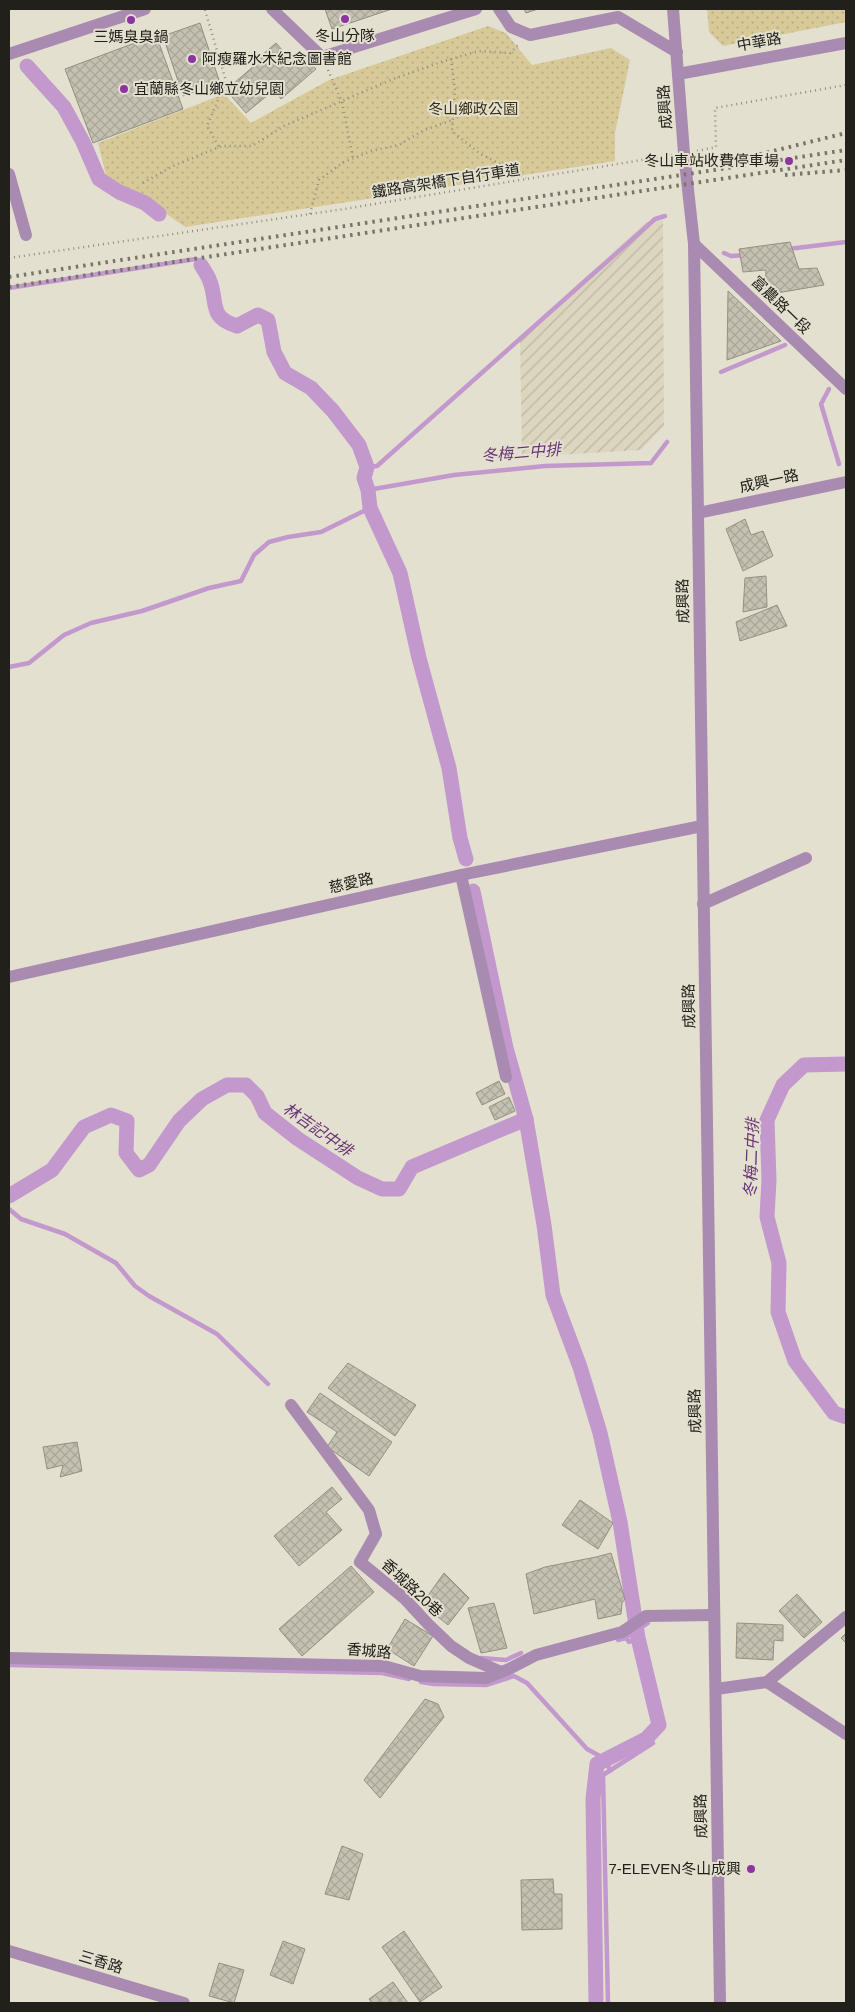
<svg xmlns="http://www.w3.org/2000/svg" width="855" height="2012" viewBox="0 0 855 2012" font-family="Helvetica,'Noto Sans TC',sans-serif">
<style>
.industrial{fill:url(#industrial-furrows)}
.grass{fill:url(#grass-dots)}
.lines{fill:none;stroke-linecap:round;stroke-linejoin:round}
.stream{stroke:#c298cd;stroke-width:4.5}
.canal{stroke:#c298cd;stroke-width:15}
.building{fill:url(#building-cross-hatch);stroke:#949082}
.path{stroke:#908c81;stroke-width:2.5;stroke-dasharray:1 4;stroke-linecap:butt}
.minor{stroke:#a98ab1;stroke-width:12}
.rail{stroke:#77746a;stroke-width:4;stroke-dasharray:2.5 5;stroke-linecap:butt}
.poi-dot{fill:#8c35a1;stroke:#e4e0d0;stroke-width:2}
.labels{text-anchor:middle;stroke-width:4;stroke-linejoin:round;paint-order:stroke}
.poi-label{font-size:15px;fill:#22201b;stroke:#e4e0d0}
.street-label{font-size:15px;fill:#22201b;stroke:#e4e0d0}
.park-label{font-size:15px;fill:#362e0f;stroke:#e4e0d0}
.water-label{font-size:16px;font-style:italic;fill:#693476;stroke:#e4e0d0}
</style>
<defs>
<pattern id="industrial-furrows" width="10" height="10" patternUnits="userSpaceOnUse" patternTransform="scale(1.25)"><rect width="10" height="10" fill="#dcd6bf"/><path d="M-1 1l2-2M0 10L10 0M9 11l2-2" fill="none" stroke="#bcb7a4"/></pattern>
<pattern id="grass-dots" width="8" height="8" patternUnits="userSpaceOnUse" patternTransform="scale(1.25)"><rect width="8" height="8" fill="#d7c998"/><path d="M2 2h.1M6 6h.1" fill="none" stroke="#b8ac82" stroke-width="1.8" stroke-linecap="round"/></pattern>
<pattern id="building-cross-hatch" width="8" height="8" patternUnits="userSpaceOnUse" patternTransform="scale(1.25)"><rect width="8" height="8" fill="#c5c1b2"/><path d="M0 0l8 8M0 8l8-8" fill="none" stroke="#a9a698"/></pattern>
</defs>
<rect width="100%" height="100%" fill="#e4e0d0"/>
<path class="industrial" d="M663 220 664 426 641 450 522 457 520 337 646 222Z"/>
<g class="grass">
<path d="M707 9H846V22L723 46 709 32Z"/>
<path d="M488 26 506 33 532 65 611 48 630 60 615 133V161L185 227 147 200 107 179 98 143 224 94 251 123 329 80Z"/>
</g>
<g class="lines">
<g class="stream">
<path d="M788 249 846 242"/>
<path d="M724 253 731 256 746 255"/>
<path d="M9 288 196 259"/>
<path d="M721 372 785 345"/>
<path d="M829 389 821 404 839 464"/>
<path d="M367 467 377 466 655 219 665 216"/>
<path d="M368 490 454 475 545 466 651 463 667 442"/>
<path d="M9 667 29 663 64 635 91 623 142 611 209 588 241 581 254 555 269 542 288 537 321 532 370 508"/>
<path d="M9 1209 21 1219 65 1234 116 1263 135 1286 149 1296 217 1334 268 1384"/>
<path d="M626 1638 629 1642 638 1638"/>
<path d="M618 1640 626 1638 648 1623"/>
<path d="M481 1658 506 1660 521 1653"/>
<path d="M9 1665 382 1673 409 1679"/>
<path d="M421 1682 434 1684 486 1685 514 1676 527 1683 587 1749 598 1755 611 1770"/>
<path d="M608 2003 603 1775 653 1743"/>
</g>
<g class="canal">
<path d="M27 66 64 107 83 142 99 179 119 192 145 203 159 214"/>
<path d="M201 265C203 269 207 274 209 279 219 302 207 317 237 326L258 315 268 320 274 352 285 373 311 388 333 411 359 445 367 467 364 478 368 490 370 508 400 573 419 658 449 768 460 838 466 859"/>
<path d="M473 891 506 1048 526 1119 544 1225 553 1295 580 1367 600 1433 620 1522 638 1638 659 1725 646 1739 597 1764 593 1799 596 2003"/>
<path d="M846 1064 804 1065 783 1085 767 1120 769 1180 767 1217 779 1263 778 1312 795 1361 834 1413 846 1417"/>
<path d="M9 1196 52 1170 84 1127 111 1115 127 1121 126 1153 139 1170 149 1165 179 1121 202 1099 227 1085H246L257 1096 265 1113 298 1139 358 1178 382 1189H399L412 1167 526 1119"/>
</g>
</g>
<g class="building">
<path d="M325 9H392L332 29Z"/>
<path d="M524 9H538L526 13Z"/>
<path d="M200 23 220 83 183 96 163 36Z"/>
<path d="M156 35 183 109 93 143 65 69Z"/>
<path d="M276 43 291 60 300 51 316 69 281 99 274 90 246 113 226 90 255 65 254 62Z"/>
<path d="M790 242 799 269 817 268 824 285 765 295 766 270 743 272 739 249Z"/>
<path d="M728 291 781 341 727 360Z"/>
<path d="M745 519 751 535 763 531 773 556 743 571 726 529Z"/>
<path d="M766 576 767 607 743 612 745 578Z"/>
<path d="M777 605 787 626 740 641 736 622Z"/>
<path d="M499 1081 505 1094 482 1105 476 1093Z"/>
<path d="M509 1097 515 1111 495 1120 489 1107Z"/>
<path d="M348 1363 416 1405 395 1436 328 1388Z"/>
<path d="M320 1393 392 1442 369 1476 327 1447 337 1432 307 1412Z"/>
<path d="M77 1442 82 1471 60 1477 63 1465 47 1469 43 1447Z"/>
<path d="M332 1487 342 1499 326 1512 342 1530 299 1566 274 1536Z"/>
<path d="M580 1500 613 1523 598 1549 562 1525Z"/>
<path d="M611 1553 625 1599 622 1603 621 1614 598 1619 595 1599 534 1614 526 1574 545 1567 596 1557Z"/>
<path d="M351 1566 374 1592 302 1656 279 1629Z"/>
<path d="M444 1573 469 1598 448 1625 422 1604Z"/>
<path d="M797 1594 822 1622 804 1638 779 1611Z"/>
<path d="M494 1603 507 1648 481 1653 468 1608Z"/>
<path d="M405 1619 433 1636 414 1666 387 1649Z"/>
<path d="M737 1623 783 1625V1641L774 1640 773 1660 736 1658Z"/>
<path d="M846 1633V1643L841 1638Z"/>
<path d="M425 1699 438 1704 444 1717 380 1798 364 1780Z"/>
<path d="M342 1846 363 1854 349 1900 325 1894Z"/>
<path d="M553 1879 554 1894H562V1929L522 1930 521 1880Z"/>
<path d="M404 1931 442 1987 420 2002 382 1947Z"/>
<path d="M283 1941 305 1949 293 1984 270 1975Z"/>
<path d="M219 1963 244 1970 234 2003 209 1996Z"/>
<path d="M393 1982 408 2003H372L369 1999Z"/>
</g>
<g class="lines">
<g class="path">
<path d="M205 10 226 81 207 126 219 147"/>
<path d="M451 59 455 90 452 131 479 153 526 178"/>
<path d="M328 70 342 102 353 159"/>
<path d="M697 151 716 147 715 108 846 85"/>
<path d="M143 183 173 166 222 146H252L284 126 393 79 444 61 479 51 510 53 519 44"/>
<path d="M310 214 319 180 342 163 371 151 399 145 424 130 453 120"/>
<path d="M9 258 344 209 672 155"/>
</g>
<g class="minor">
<path d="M272 9 322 57 476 9"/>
<path d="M499 9 511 27 530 35 618 17 677 52"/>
<path d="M673 9 684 153 694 244 720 2003"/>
<path d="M9 54 145 9"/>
<path d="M678 74 846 43"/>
<path d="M9 174 26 235"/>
<path d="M694 244 846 389"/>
<path d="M698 513 846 482"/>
<path d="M461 875 506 1077"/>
<path d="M703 904 806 858"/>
<path d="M9 977 461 875 702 826"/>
<path d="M291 1405 369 1510 376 1534 360 1562 404 1598 428 1624 451 1646 469 1658 501 1672"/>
<path d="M9 1658 384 1666 420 1676 486 1678 509 1669 536 1655 622 1632 646 1616 714 1615"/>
<path d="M767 1682 846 1734"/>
<path d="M716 1689 767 1682 846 1617"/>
<path d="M9 1951 184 2003"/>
</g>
<g class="rail">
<path d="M745 158 846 133"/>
<path d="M785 175 846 170"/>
<path d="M9 277 846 150"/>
<path d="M9 287 846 160"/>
</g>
</g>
<g class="poi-dot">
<circle cx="345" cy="19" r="5"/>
<circle cx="131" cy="20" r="5"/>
<circle cx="192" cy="59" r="5"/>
<circle cx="124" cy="89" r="5"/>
<circle cx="789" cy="161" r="5"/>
<circle cx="751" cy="1869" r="5"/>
</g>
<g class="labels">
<g class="poi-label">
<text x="345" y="41">冬山分隊</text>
<text x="131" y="42">三媽臭臭鍋</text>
<text x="202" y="64" text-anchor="start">阿瘦羅水木紀念圖書館</text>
<text x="134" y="94" text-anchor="start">宜蘭縣冬山鄉立幼兒園</text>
<text x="779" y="166" text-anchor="end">冬山車站收費停車場</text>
<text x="741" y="1874" text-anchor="end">7-ELEVEN冬山成興</text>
</g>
<g class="street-label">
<text transform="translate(759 42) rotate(-10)" y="5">中華路</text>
<text transform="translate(665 107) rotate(-94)" y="5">成興路</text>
<text transform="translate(446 181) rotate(-9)" y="5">鐵路高架橋下自行車道</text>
<text transform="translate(781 305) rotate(44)" y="5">富農路一段</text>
<text transform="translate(769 481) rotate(-12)" y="5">成興一路</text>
<text transform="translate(683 601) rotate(-91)" y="5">成興路</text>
<text transform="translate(351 883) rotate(-13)" y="5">慈愛路</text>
<text transform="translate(689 1006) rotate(-91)" y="5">成興路</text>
<text transform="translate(695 1411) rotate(-91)" y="5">成興路</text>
<text transform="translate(412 1588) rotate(43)" y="5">香城路20巷</text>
<text transform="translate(369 1651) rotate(5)" y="5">香城路</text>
<text transform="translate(701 1816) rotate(-91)" y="5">成興路</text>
<text transform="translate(101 1962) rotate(17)" y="5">三香路</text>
</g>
<g class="park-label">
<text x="473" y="114">冬山鄉政公園</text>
</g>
<g class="water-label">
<text transform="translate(521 452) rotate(-5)" y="6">冬梅二中排</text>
<text transform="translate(318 1129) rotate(35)" y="6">林吉記中排</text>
<text transform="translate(751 1158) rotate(-88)" y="6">冬梅二中排</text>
</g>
</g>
<rect width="855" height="2012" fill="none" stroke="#22201b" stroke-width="20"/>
</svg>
